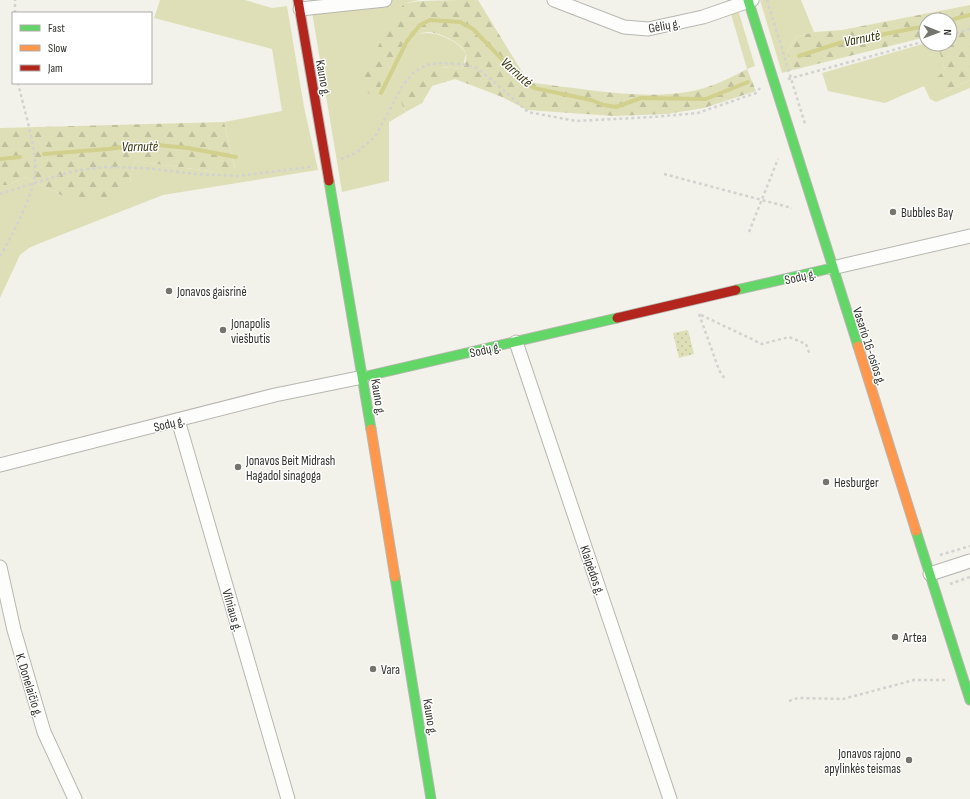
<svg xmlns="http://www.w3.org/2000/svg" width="970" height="799" viewBox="0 0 970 799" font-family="'Sofia Sans Condensed',sans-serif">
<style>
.green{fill:#dfdfb7}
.forest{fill:url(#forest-firs)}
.park{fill:url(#park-dots)}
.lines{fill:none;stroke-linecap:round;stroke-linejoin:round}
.stream{stroke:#d2d08d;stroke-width:4}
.street-casing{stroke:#b7b7b1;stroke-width:15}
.fast-casing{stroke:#b7b7b1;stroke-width:11}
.slow-casing{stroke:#b7b7b1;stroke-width:11}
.jam-casing{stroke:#b7b7b1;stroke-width:11}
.path{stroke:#d2d2d0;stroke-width:2.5;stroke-dasharray:3 3;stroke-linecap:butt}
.street{stroke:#fdfdfc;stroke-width:13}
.fast{stroke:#63d668;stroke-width:9}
.slow{stroke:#ff974d;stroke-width:9}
.jam{stroke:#b3261e;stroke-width:9}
.poi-dot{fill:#75756e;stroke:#fff;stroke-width:1.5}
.labels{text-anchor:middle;stroke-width:3;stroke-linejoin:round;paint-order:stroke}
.street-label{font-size:13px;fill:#31312b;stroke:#fff}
.poi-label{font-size:13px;fill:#31312b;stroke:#fff;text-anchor:start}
.water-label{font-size:14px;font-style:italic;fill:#34330a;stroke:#fff}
</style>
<defs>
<pattern id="forest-firs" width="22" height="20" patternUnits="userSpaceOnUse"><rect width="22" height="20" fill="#dfdfb7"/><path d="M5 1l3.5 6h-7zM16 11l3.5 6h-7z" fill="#c0c09e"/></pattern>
<pattern id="park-dots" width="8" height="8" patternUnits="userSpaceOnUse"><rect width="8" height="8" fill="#dfdfb7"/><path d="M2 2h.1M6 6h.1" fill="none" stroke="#c0c09e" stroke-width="1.8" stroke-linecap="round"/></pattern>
</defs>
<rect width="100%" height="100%" fill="#f2f2ea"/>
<g class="green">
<path d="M160 0H245L272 8 287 6 304 107 318 170 163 195 43 242 29 248 20 255 0 298V185H9L25 177 65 197 130 182 134 161 217 172 235 168 224 122 282 111 272 49 154 18Z"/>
<path d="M310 0H419L406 3 378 91C383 82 400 43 406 39 417 32 430 31 442 36 452 40 461 45 466 54L462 69 443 67 403 106 406 112 389 122V181L342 192Z"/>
<path d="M727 0H735L755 66 747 69Z"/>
<path d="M760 0H801L814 32 796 37 787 52 793 70 782 73Z"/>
<path d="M926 43 937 44 945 70 942 93 970 80V88L936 102 930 99 924 86 885 103 828 91 822 73Z"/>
</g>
<g class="forest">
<path d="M478 0 524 75 532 83C580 88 640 100 687 92 708 89 728 79 747 69L756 91 704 108 667 114 614 116 527 110 502 97 455 79 432 86 422 103 406 112C404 108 401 104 401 100 401 86 421 71 433 68 443 66 452 68 462 69 464 65 467 60 466 54 463 43 440 33 429 32 421 32 412 37 405 40L378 91 375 96C365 95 363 83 364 75 371 62 396 7 406 3 422 0 460 0 478 0Z"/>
<path d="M970 5V80L942 93 934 80 945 70 937 44H950V20H926V37L793 70 787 52 796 37 814 32 842 30Z"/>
<path d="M224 122 235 169 230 172H217L134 161 130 182 117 197 93 201 65 197 25 177 9 185H0V128Z"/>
</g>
<path class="park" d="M688 330 694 354 679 358 673 333Z"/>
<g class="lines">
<g class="stream">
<path d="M950 20 970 15"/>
<path d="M799 56 839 43 926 26"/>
<path d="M381 93 407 41 420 25 430 20 460 22 473 29 521 79 534 88 591 100 604 105 616 107 641 98 706 99 748 82"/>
<path d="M44 154 108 149 147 144 188 148 236 157"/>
<path d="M0 159 20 157"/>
</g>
<defs>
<g id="street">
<path d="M554 0 624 27 648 29 703 17 752 0"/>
<path d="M300 9 385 0"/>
<path d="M832 268 970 236"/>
<path d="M516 342 670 799"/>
<path d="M178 420 288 799"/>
<path d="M0 465 275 395 363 377"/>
<path d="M0 567 14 630 44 732 75 799"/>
<path d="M930 574 970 561"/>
</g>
<g id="fast">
<path d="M748 0 858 346"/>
<path d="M329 181 371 429"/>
<path d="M736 290 832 268"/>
<path d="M363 377 617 318"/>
<path d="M916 531 970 700"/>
<path d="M395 577 431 799"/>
</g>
<g id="slow">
<path d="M858 346 916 531"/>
<path d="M371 429 395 577"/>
</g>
<g id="jam">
<path d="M298 0 329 181"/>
<path d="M617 318 736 290"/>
</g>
</defs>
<use href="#street" class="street-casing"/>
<use href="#fast" class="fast-casing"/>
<use href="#slow" class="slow-casing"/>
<use href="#jam" class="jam-casing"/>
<g class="path">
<path d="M767 0 805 124"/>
<path d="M15 13V0"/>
<path d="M950 35 970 29"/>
<path d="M788 79 926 41"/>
<path d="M341 159 354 154 375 137 403 85 413 73 426 65 439 63 462 64 476 68 491 79 528 112 576 121 653 117 698 113 756 93 760 88"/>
<path d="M664 174 792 208"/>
<path d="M0 194 73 171 105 167 145 168 195 174 238 176 311 167"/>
<path d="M749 232 778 159"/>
<path d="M0 256C11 238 34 193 35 174 38 152 23 106 18 83"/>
<path d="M699 314 719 370 725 379"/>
<path d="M701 315 762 344 789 337 806 344 810 355"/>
<path d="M940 555 970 546"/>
<path d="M950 584 970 577"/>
<path d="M789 701 798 698 843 699 914 680H947"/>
</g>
<use href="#street" class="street"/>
<use href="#fast" class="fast"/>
<use href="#slow" class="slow"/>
<use href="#jam" class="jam"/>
</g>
<g class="poi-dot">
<circle cx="893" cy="212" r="4"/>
<circle cx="169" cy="291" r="4"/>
<circle cx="223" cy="330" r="4"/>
<circle cx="238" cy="467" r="4"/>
<circle cx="826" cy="482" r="4"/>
<circle cx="895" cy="637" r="4"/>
<circle cx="373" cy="669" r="4"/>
<circle cx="909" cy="760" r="4"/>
</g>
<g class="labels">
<g class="street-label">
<text transform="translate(664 25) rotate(-10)" y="5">Gėlių g.</text>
<text transform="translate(324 78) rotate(80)" y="5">Kauno g.</text>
<text transform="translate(800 276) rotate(-13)" y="5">Sodų g.</text>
<text transform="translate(870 346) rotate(72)" y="5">Vasario 16-osios g.</text>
<text transform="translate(485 349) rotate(-13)" y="5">Sodų g.</text>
<text transform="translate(379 397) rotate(81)" y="5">Kauno g.</text>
<text transform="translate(169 423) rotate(-14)" y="5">Sodų g.</text>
<text transform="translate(593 570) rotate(71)" y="5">Klaipėdos g.</text>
<text transform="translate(233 610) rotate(74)" y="5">Vilniaus g.</text>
<text transform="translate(30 685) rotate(73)" y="5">K. Donelaičio g.</text>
<text transform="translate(431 717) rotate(81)" y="5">Kauno g.</text>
</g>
<g class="poi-label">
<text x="901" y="217">Bubbles Bay</text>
<text x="177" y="296">Jonavos gaisrinė</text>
<text x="231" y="328">Jonapolis<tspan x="231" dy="15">viešbutis</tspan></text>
<text x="246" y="465">Jonavos Beit Midrash<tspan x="246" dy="15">Hagadol sinagoga</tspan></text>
<text x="834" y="487">Hesburger</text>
<text x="903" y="642">Artea</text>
<text x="381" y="674">Vara</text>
<text x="901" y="758" text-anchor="end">Jonavos rajono<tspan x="901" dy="15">apylinkės teismas</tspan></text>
</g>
<g class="water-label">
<text transform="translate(862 38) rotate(-11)" y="5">Varnutė</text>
<text transform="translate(517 72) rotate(42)" y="5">Varnutė</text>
<text transform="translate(140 146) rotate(-1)" y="5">Varnutė</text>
</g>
</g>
<rect x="12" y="12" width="140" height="72" fill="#ffffff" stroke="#adadaa"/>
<rect x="20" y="25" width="20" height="6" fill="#63d668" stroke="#adadaa"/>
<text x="48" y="32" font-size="12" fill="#31312b">Fast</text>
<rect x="20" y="45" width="20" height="6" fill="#ff974d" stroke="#adadaa"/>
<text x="48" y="52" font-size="12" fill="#31312b">Slow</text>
<rect x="20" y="65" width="20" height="6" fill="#b3261e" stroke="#adadaa"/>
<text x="48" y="72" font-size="12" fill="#31312b">Jam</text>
<g transform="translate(938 32) rotate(91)"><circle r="19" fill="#ffffff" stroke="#adadaa"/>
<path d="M0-3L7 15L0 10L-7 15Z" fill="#75756e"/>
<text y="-6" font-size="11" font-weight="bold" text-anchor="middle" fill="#31312b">N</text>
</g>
</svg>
